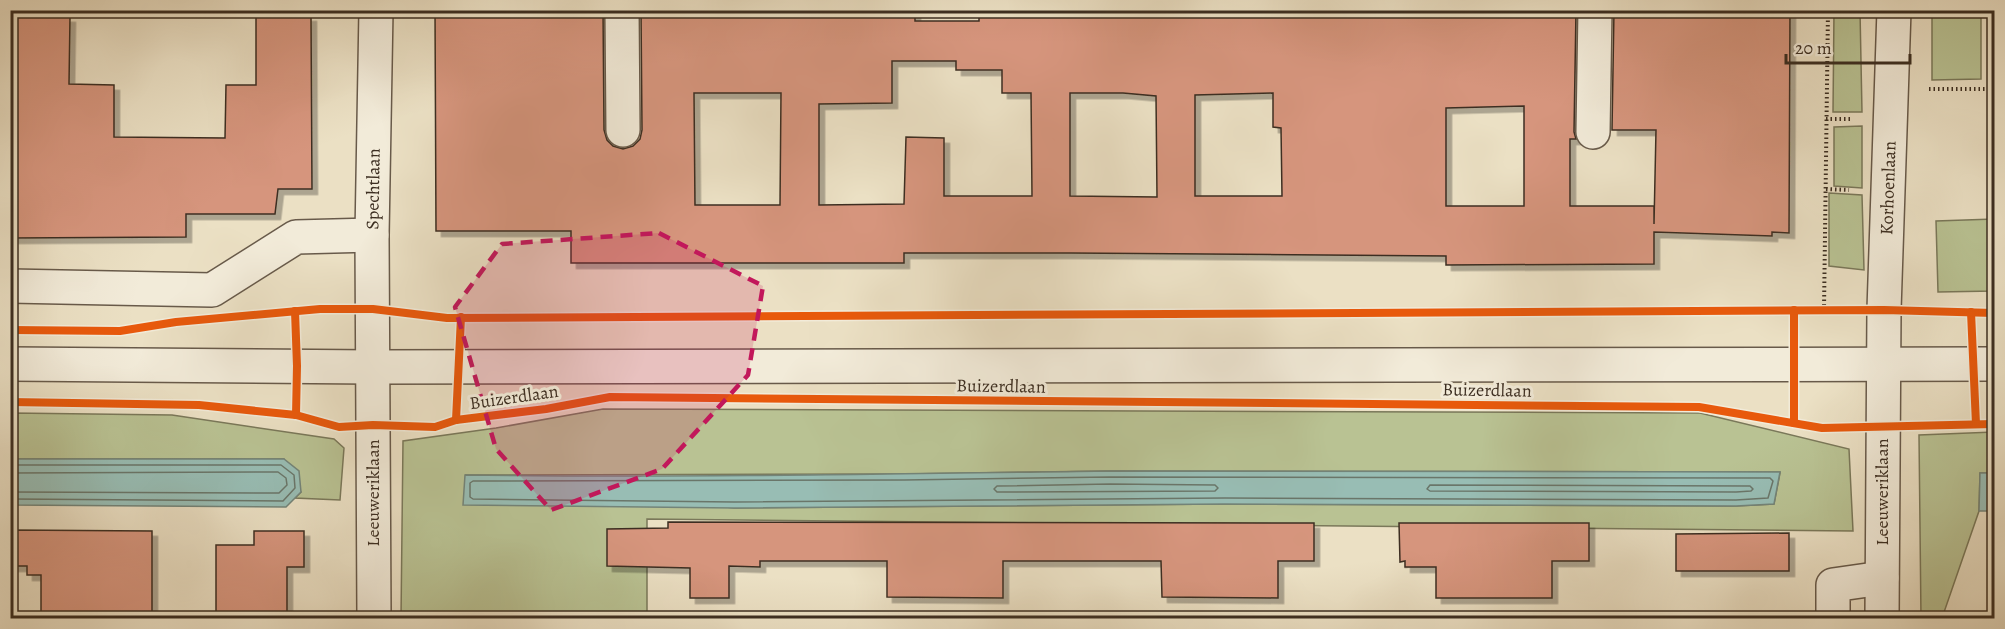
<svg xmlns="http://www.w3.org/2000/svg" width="2005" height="629" viewBox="0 0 2005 629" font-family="Alegreya,serif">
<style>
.green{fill:#b9c293;stroke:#7a785a;stroke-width:1.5;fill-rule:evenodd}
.water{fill:#98bdb4;stroke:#738479;stroke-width:1.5}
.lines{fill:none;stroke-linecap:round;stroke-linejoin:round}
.shore{stroke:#6a766a;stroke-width:1.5}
.building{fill:#d6957d;stroke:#3c2e21;stroke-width:1.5;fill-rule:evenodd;filter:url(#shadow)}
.minor-casing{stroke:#685a4a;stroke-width:36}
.path{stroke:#3c2e21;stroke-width:4;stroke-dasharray:1.5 3;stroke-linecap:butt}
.minor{stroke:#f2ebd9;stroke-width:33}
.cycleway-casing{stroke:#f2ebd9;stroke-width:11}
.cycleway{stroke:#e8590c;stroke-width:8}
.marked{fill:#c2185b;fill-opacity:0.2;stroke:#c2185b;stroke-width:4.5;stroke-dasharray:12 8;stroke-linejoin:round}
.labels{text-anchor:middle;stroke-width:6;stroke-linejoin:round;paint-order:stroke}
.street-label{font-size:18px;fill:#3c2e21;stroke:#f2ebd9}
</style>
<defs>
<filter id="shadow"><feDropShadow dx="5.5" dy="5.5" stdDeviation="0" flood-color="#0004"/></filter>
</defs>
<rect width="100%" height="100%" fill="#ebe0c4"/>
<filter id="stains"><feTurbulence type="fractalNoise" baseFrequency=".00333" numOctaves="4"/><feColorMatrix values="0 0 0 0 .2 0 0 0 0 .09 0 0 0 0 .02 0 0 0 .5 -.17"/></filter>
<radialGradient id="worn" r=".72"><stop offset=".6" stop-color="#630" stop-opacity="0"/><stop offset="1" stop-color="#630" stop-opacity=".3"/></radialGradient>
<g class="green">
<path d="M1834 11H1860L1862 112H1833Z"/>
<path d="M1932 11H1981V79L1932 80Z"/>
<path d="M1862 126V188L1834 186V127Z"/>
<path d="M1829 193 1862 195 1864 270 1829 266Z"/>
<path d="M1994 219V291L1938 292 1936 221Z"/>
<path d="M603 409 1700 413 1849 449 1853 531 647 519V618H401L403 441 496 428ZM1110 471 1780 472V473L1774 504 1736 506 1225 504 734 508 465 475 904 474Z"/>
<path d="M11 413 172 415 334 439 344 448 340 500 295 498 301 492 284 459H11Z"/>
<path d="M1994 432V473H1980L1979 511 1942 618H1921L1919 435Z"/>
</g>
<g class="water">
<path d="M11 459H284L299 471 301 492 286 507 11 505Z"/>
<path d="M1110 471 1780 472 1774 504 1736 506 1225 504 734 508 463 505 465 475C680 478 895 474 1110 471Z"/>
<path d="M1980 473H1994V511H1979Z"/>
</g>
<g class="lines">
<g class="shore">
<path d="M10 465H281L294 475 295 488 283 501 10 499"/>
<path d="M10 473 278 472 286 478 287 485 279 493 10 492"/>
<path d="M1110 477 1770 478 1773 481 1768 498 1736 500 1225 498 734 502 473 499 470 497V483L473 481 904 480Z"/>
<path d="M1110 484 1215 485 1218 488 1215 491 997 492 994 489 997 486Z"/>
<path d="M1430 485 1750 486 1753 489 1751 491 1736 492 1430 491 1427 489Z"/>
</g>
</g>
<g class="building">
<path d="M435 10H603L604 130 607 140 613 146 623 149 633 146 640 139 642 130 641 10H915V21H979V10H1576L1574 132 1576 139H1570V206H1654V224L1656 130H1612L1614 10H1790L1789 233 1772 232V236L1654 232V264L1446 265V256L1071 253H904V263H571V231H436ZM892 61H956V70H1002V93H1031L1032 196H944V138L906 137 904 204 819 205V104L892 103ZM694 93H781L780 205H695ZM1070 93H1123L1156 96 1157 197 1070 196ZM1273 93V127L1281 128 1282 196H1195V95ZM1524 106V206H1446V108Z"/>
<path d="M10 16 70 17 69 84 114 85V137L225 138 226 85H256V17L311 16 312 189H278L275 214H186V237L10 238Z"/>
<path d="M668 522 1314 523V561H1278V598L1162 597 1161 561H1003V598L887 597V561H760V567L729 566V598H690V568L607 566V529L668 528Z"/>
<path d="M1399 523H1589V561H1552V598H1436V567H1405V561L1400 562Z"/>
<path d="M10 530 152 531V618H41V575H27V566H10Z"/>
<path d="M254 531H304V567H287V618H216V545H254Z"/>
<path d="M1789 533V571H1676V534Z"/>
</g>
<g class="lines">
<defs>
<g id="minor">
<path d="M622 10 623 130"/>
<path d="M1593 132 1595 10"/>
<path d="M10 286 212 290 296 237 372 235"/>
<path d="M10 364 373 367 1994 364"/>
<path d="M374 618 372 235 376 10"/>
<path d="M1833 618V585L1882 578"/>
<path d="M1882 618 1884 310 1894 10"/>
</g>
</defs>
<use href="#minor" class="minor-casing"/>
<g class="path">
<path d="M1929 89H1994"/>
<path d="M1826 119H1853"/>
<path d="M1826 189 1849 190"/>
<path d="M1824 310 1828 10"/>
</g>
<use href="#minor" class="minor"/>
<defs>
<g id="cycleway">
<path d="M1794 310V423"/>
<path d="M295 311 297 366 296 415"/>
<path d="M1971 312 1976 424"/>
<path d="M10 330 120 331 176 322 320 309H373L447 318 1884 310 1994 313"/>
<path d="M10 402 199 405 296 415 339 427 373 425 435 427 456 420 546 409 610 397 1699 407 1822 428 1994 424"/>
<path d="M456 420 461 317"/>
</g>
</defs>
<use href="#cycleway" class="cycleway-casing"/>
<use href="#cycleway" class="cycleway"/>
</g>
<path class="marked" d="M659 233 763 286 748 375 662 469 551 510 496 449 455 307 502 244Z"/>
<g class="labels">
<g class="street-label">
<text transform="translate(1888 188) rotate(-88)" y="6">Korhoenlaan</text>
<text transform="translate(373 189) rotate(-89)" y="6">Spechtlaan</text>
<text transform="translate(1001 386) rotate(1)" y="6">Buizerdlaan</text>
<text transform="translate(1487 390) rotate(1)" y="6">Buizerdlaan</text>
<text transform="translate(514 397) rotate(-8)" y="6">Buizerdlaan</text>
<text transform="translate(1882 492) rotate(-90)" y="6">Leeuweriklaan</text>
<text transform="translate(373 493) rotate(-90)" y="6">Leeuweriklaan</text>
</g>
</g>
<rect width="2005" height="629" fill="none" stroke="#ebe0c4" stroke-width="36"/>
<rect x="12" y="12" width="1981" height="605" fill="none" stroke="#3c2e21" stroke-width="3"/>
<rect x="18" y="18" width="1969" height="593" fill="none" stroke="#3c2e21" stroke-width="1.5"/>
<path d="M1786 54v9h124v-9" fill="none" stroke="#3c2e21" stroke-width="3"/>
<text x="1795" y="54" font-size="18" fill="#3c2e21" stroke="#f2ebd9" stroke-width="4.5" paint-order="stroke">20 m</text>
<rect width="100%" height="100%" filter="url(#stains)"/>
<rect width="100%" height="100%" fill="url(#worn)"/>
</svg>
